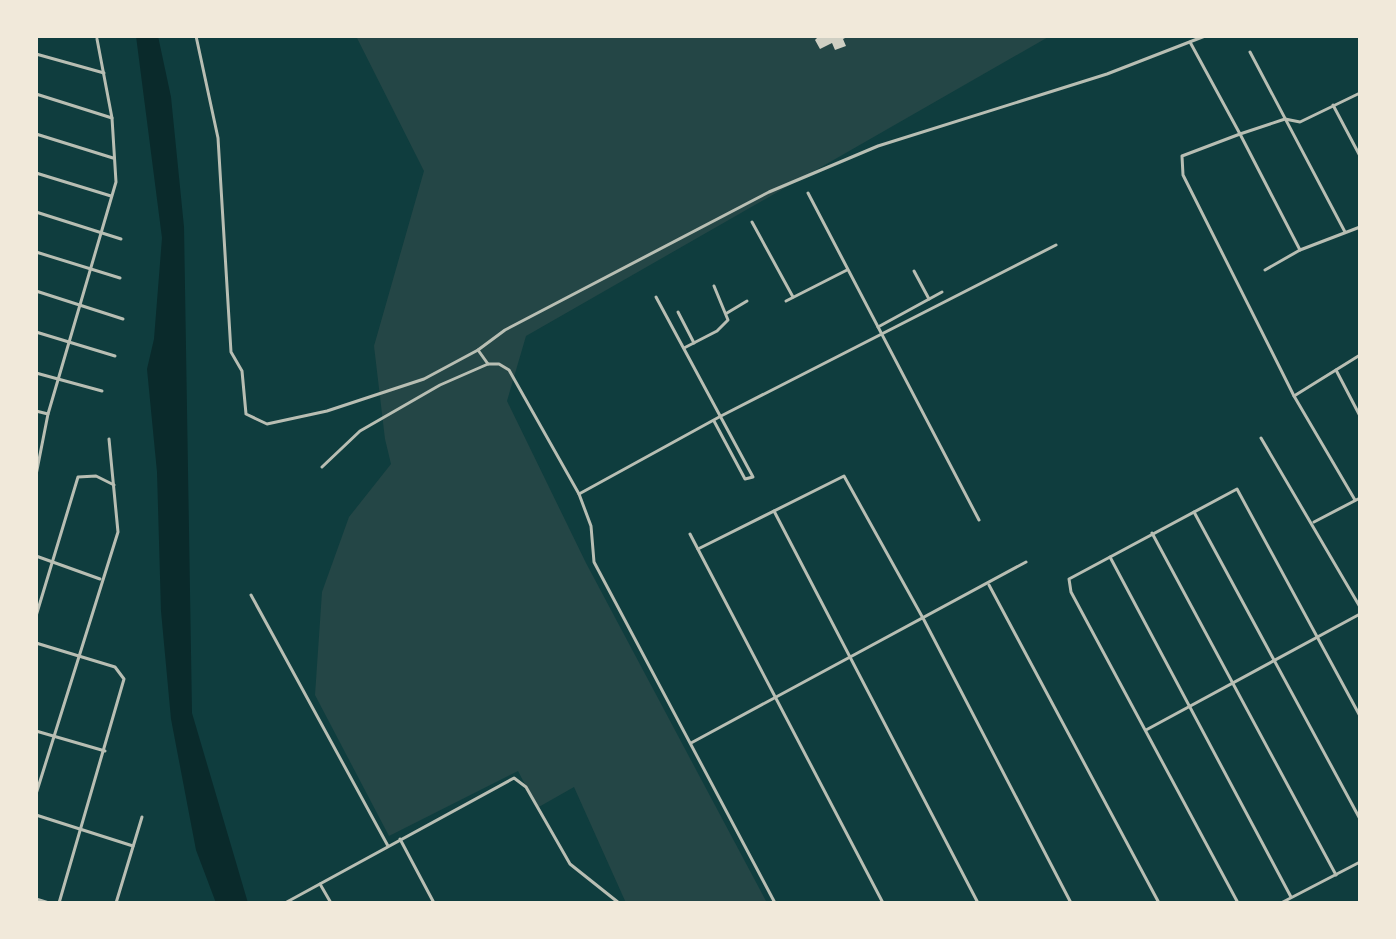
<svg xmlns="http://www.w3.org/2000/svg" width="1396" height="939" viewBox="0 0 1396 939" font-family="'Roboto Condensed',sans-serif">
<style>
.green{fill:#244646}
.water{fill:#0a2a2b}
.building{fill:#cfcfc3}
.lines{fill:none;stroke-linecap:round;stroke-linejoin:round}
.minor{stroke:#b8beb3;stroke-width:3}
</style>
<rect width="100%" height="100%" fill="#0f3d3e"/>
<path class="green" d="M356 36H1050L526 336 507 401 586 563 767 903H626L574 787 537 808 518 771 389 836 315 695 322 592 349 517 391 464 385 439 374 346 424 171Z"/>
<path class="water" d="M136 36H158L171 97 184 227 192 713 248 903H216L196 850 171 719 161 611 157 472 147 369 154 339 162 238Z"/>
<path class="building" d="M819 36H849L843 39 846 46 835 50 832 43 820 49 815 40Z"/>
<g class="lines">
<g class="minor">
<path d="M196 36 218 138 231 352 242 371 246 414 267 424 327 411 424 379 478 350"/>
<path d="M1190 42 1240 134 1285 119 1300 122 1360 93"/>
<path d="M1250 52 1345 232"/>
<path d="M36 54 104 73"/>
<path d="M36 94 112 118"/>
<path d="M1333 105 1360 156"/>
<path d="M36 134 113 158"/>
<path d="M36 173 111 196"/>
<path d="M808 193 979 520"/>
<path d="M36 212 121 239"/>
<path d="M752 222 793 297"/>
<path d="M36 252 120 278"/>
<path d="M1265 270 1300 250"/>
<path d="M914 271 929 299"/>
<path d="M36 291 123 319"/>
<path d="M656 297 753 477 745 479 714 421"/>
<path d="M786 301 847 270"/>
<path d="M678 312 694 343"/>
<path d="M727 313 747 301"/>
<path d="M878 327 942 292"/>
<path d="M36 332 115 356"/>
<path d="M684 348 717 331 728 320 714 286"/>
<path d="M488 364 478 350 505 330 769 192 878 146 1107 74 1205 36"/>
<path d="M1336 370 1360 416"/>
<path d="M36 373 102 391"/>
<path d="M1294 396 1360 355"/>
<path d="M36 411 48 414"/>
<path d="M1261 438 1360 607"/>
<path d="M322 467 360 431 440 385 488 364H499L509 370 579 494"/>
<path d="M36 475 48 414 116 182 112 118 97 39"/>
<path d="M1355 500 1294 396 1183 175 1182 156 1240 134 1300 250 1360 227"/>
<path d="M774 511 978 903"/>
<path d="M1194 512 1360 819"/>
<path d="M1314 522 1360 498"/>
<path d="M1152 533 1336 875"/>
<path d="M690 534 883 903"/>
<path d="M698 549 844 476 924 620 1071 903"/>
<path d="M36 556 100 579"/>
<path d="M1110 557 1291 897"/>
<path d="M989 585 1159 903"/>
<path d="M251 595 388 846"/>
<path d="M36 616 78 477 96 476 114 485"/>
<path d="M36 643 115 667 124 679 59 903"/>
<path d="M1146 730 1360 614"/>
<path d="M36 731 105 751"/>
<path d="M691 743 1026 562"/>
<path d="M36 794 118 532 109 439"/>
<path d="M36 815 133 846"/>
<path d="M400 839 434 903"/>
<path d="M320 884 331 903"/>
<path d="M36 899 49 903"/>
<path d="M116 903 142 817"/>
<path d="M285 903 514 778 526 787 570 864 619 903"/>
<path d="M775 903 594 562 591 526 579 494 721 416 1056 245"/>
<path d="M1238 903 1071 592 1069 579 1237 489 1360 716"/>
<path d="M1281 903 1360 862"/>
</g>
</g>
<rect width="1396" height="939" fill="none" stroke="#f1e9da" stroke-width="76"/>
</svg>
